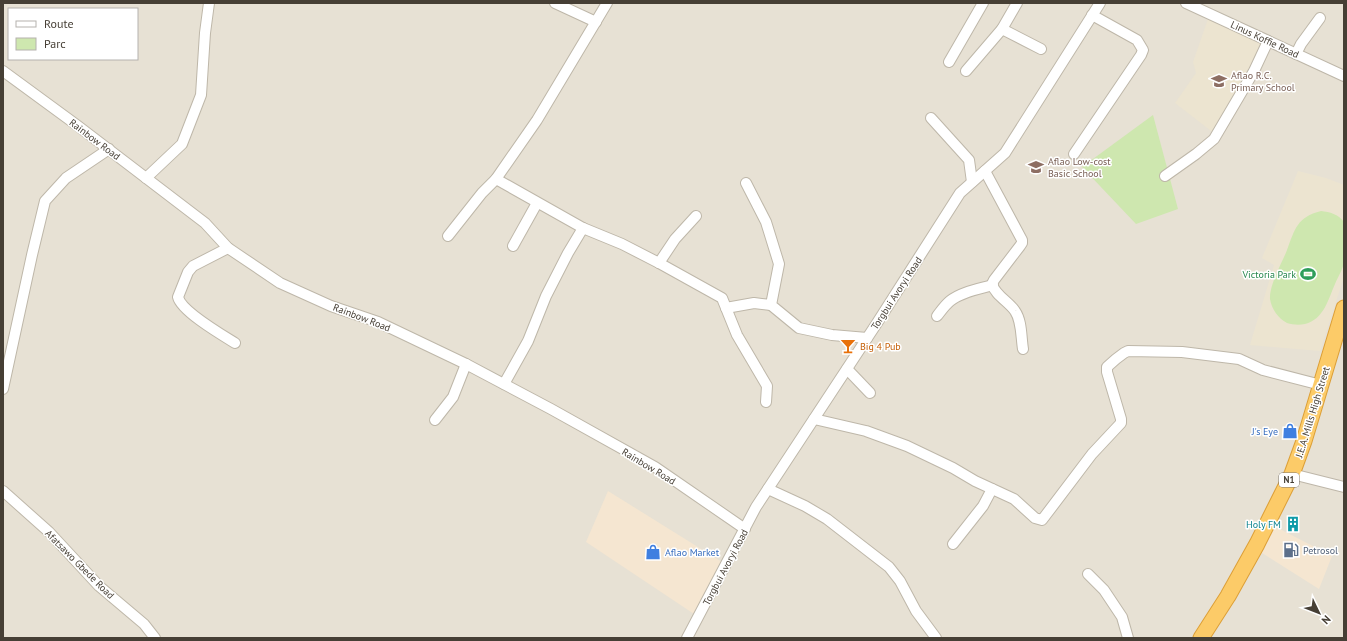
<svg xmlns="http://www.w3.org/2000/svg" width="1347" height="641" viewBox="0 0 1347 641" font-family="'PT Sans',sans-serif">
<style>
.residential{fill:#e7e1d4;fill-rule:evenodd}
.commercial{fill:#f5e6d1}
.education{fill:#ece4d0}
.green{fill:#cee7af}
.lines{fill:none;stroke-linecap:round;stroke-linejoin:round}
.minor-casing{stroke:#beb7a9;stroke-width:12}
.highway-casing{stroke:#dc9f37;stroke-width:17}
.minor{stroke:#fff;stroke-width:10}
.highway{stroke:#fccb68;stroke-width:15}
.labels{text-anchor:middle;stroke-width:3;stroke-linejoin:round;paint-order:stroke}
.shield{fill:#fff;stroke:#7e7972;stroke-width:1}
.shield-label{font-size:9px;font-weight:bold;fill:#463f35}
.street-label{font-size:10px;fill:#463f35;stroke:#fff}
.education-label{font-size:10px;fill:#785e54;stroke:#fff;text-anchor:start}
.leisure-label{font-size:10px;fill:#27864d;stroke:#fff;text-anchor:end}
.food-label{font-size:10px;fill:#c56008;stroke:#fff;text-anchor:start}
.shop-label{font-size:10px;fill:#366cbe;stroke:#fff;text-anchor:end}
.culture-label{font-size:10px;fill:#0d838f;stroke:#fff;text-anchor:end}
.service-label{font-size:10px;fill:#4e5e75;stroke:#fff;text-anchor:start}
</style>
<rect width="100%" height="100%" fill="#f3efe6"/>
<path class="residential" d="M3 3H1344V638H3ZM9 9H137V59H9Z"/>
<g class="commercial">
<path d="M608 491 722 562 694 614 586 542Z"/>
<path d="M1274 526 1332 556 1319 589 1259 551Z"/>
</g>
<g class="education">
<path d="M1209 16 1265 45 1215 134 1175 103 1196 73 1193 62Z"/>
<path d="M1298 171 1326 178 1344 185V277L1320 351 1250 345 1274 265 1262 258Z"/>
</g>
<g class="green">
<path d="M1153 115 1178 209 1136 224 1082 167Z"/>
<path d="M1321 211C1330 212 1338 214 1344 222 1344 233 1346 251 1344 262 1343 269 1338 277 1335 284 1328 300 1324 319 1305 324 1300 325 1293 325 1287 323 1278 318 1272 310 1270 299 1269 285 1282 263 1287 250 1295 229 1297 217 1321 211Z"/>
</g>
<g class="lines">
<defs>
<g id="minor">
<path d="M555 3 596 22"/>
<path d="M1186 3 1344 76"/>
<path d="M1002 29 1041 49"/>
<path d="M1296 54 1301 44 1320 18"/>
<path d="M949 62 983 3"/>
<path d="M3 71 78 126 205 223 228 248 280 283 331 306 378 322 466 364 551 409 655 467 745 529"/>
<path d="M966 71 1002 29 1017 3"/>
<path d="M931 118 969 160 972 182"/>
<path d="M1074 154 1141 55 1143 50 1137 40 1092 15"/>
<path d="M985 171 1022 240V243L1020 246 994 280 992 284C995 295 1009 302 1015 311 1022 321 1021 337 1023 349"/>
<path d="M1165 176 1196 154 1214 139 1254 71 1268 41"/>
<path d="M146 178 182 144 201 95 205 33 209 3"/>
<path d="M496 179 583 228 622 244 659 263 722 298 737 335 767 386 766 402"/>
<path d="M746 183 766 222 779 264 771 305 799 328 832 335 867 338"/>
<path d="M448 236 482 193 496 179 537 120 607 3"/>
<path d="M513 246 537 203"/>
<path d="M228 248 193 266 188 272 178 297C181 311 222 335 235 343"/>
<path d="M659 263 675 239 696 216"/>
<path d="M726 308 754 303 771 305"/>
<path d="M937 316C941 311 945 305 950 301 961 292 979 289 993 285"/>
<path d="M847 369 870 393"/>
<path d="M504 384 528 341 546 296 568 253 583 228"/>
<path d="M3 389 32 255 45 201 66 178 109 149"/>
<path d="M814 419 866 431 907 446 953 468 975 481 1014 499 1035 518 1042 520 1092 454 1121 423V419L1107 372V367L1116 359 1124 353 1128 351 1182 352 1239 359 1263 370 1321 385"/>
<path d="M435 420 453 397 466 364"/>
<path d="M1292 474 1344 487"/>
<path d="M768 489 805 506 827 519 889 567 900 581 916 611 936 638"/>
<path d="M3 491 49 532 99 586 144 624 155 638"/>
<path d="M953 544 983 506 992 489"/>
<path d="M1088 574 1104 590 1122 617 1128 638"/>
<path d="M687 638 756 507 877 323 960 193 1005 153 1100 3"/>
</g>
<path id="highway" d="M1201 638 1228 596 1257 544 1292 474 1304 441 1344 308"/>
</defs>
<use href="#minor" class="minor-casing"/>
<use href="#highway" class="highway-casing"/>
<use href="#minor" class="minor"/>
<use href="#highway" class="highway"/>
</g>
<defs>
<symbol id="school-bare" viewBox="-9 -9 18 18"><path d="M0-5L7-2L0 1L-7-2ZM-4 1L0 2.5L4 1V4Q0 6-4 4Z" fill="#8d6e63" stroke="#fff" stroke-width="2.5" paint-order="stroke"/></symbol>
<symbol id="stadium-bare" viewBox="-9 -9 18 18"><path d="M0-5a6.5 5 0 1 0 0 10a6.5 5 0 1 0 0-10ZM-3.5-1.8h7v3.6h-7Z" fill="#2e9e5b" stroke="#fff" stroke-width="2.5" paint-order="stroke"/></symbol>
<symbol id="bar-bare" viewBox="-9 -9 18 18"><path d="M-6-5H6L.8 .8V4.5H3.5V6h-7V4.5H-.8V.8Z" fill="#e8710a" stroke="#fff" stroke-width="2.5" paint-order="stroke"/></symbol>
<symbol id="shop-bare" viewBox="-9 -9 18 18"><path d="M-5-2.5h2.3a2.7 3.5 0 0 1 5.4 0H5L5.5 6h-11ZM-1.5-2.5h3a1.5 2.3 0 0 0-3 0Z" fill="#3f7fe0" stroke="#fff" stroke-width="2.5" paint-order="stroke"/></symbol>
<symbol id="building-bare" viewBox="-9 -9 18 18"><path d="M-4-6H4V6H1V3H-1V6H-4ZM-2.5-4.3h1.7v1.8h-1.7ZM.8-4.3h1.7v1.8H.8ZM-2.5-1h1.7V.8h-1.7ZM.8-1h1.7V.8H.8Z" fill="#0f9aa8" stroke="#fff" stroke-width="2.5" paint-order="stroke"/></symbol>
<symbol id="fuel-bare" viewBox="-9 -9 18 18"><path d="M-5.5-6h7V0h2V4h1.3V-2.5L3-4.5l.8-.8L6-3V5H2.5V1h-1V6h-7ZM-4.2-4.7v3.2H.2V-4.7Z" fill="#5c6f8a" stroke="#fff" stroke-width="2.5" paint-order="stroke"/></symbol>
</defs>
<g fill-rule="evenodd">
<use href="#school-bare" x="1208" y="70" width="22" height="22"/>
<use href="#school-bare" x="1025" y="156" width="22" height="22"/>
<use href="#stadium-bare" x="1297" y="263" width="22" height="22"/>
<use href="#bar-bare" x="837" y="335" width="22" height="22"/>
<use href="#shop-bare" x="1279" y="420" width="22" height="22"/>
<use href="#building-bare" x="1282" y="513" width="22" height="22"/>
<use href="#fuel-bare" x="1280" y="539" width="22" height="22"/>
<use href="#shop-bare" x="642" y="541" width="22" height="22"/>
</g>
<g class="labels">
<rect class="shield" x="1279" y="473" width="20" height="14" rx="3"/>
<g class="shield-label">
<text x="1289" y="483">N1</text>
</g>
<g class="street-label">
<text transform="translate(1265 39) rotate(25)" y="4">Linus Koffie Road</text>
<text transform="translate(95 139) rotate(37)" y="4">Rainbow Road</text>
<text transform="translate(896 293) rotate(-57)" y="4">Torgbui Avoryi Road</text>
<text transform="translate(362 317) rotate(21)" y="4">Rainbow Road</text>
<text transform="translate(1312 412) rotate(-73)" y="4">J.E.A. Mills High Street</text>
<text transform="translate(649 466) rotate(31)" y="4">Rainbow Road</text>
<text transform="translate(80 564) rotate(45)" y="4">Afatsawo Gbede Road</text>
<text transform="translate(725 567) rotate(-62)" y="4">Torgbui Avoryi Road</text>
</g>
<g class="education-label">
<text x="1231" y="79">Aflao R.C.<tspan x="1231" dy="12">Primary School</tspan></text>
<text x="1048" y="165">Aflao Low-cost<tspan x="1048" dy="12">Basic School</tspan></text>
</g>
<g class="leisure-label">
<text x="1296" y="278">Victoria Park</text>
</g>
<g class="food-label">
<text x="860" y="350">Big 4 Pub</text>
</g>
<g class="shop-label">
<text x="1278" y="435">J's Eye</text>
<text x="665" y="556" text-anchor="start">Aflao Market</text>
</g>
<g class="culture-label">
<text x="1281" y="528">Holy FM</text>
</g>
<g class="service-label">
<text x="1303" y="554">Petrosol</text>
</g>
</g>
<rect width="1347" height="641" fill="none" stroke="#463f35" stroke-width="8"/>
<rect x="8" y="8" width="130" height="52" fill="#ffffff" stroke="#b5b2ae"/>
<rect x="16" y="21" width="20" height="6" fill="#ffffff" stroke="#b5b2ae"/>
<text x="44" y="28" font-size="12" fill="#463f35">Route</text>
<rect x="16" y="38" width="20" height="12" fill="#cee7af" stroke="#b5b2ae"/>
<text x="44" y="48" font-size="12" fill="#463f35">Parc</text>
<g transform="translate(1319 613) rotate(133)" stroke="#ffffff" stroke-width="3" paint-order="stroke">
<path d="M0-3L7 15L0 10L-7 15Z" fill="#463f35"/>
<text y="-6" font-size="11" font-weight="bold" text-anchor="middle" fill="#463f35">N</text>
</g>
</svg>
